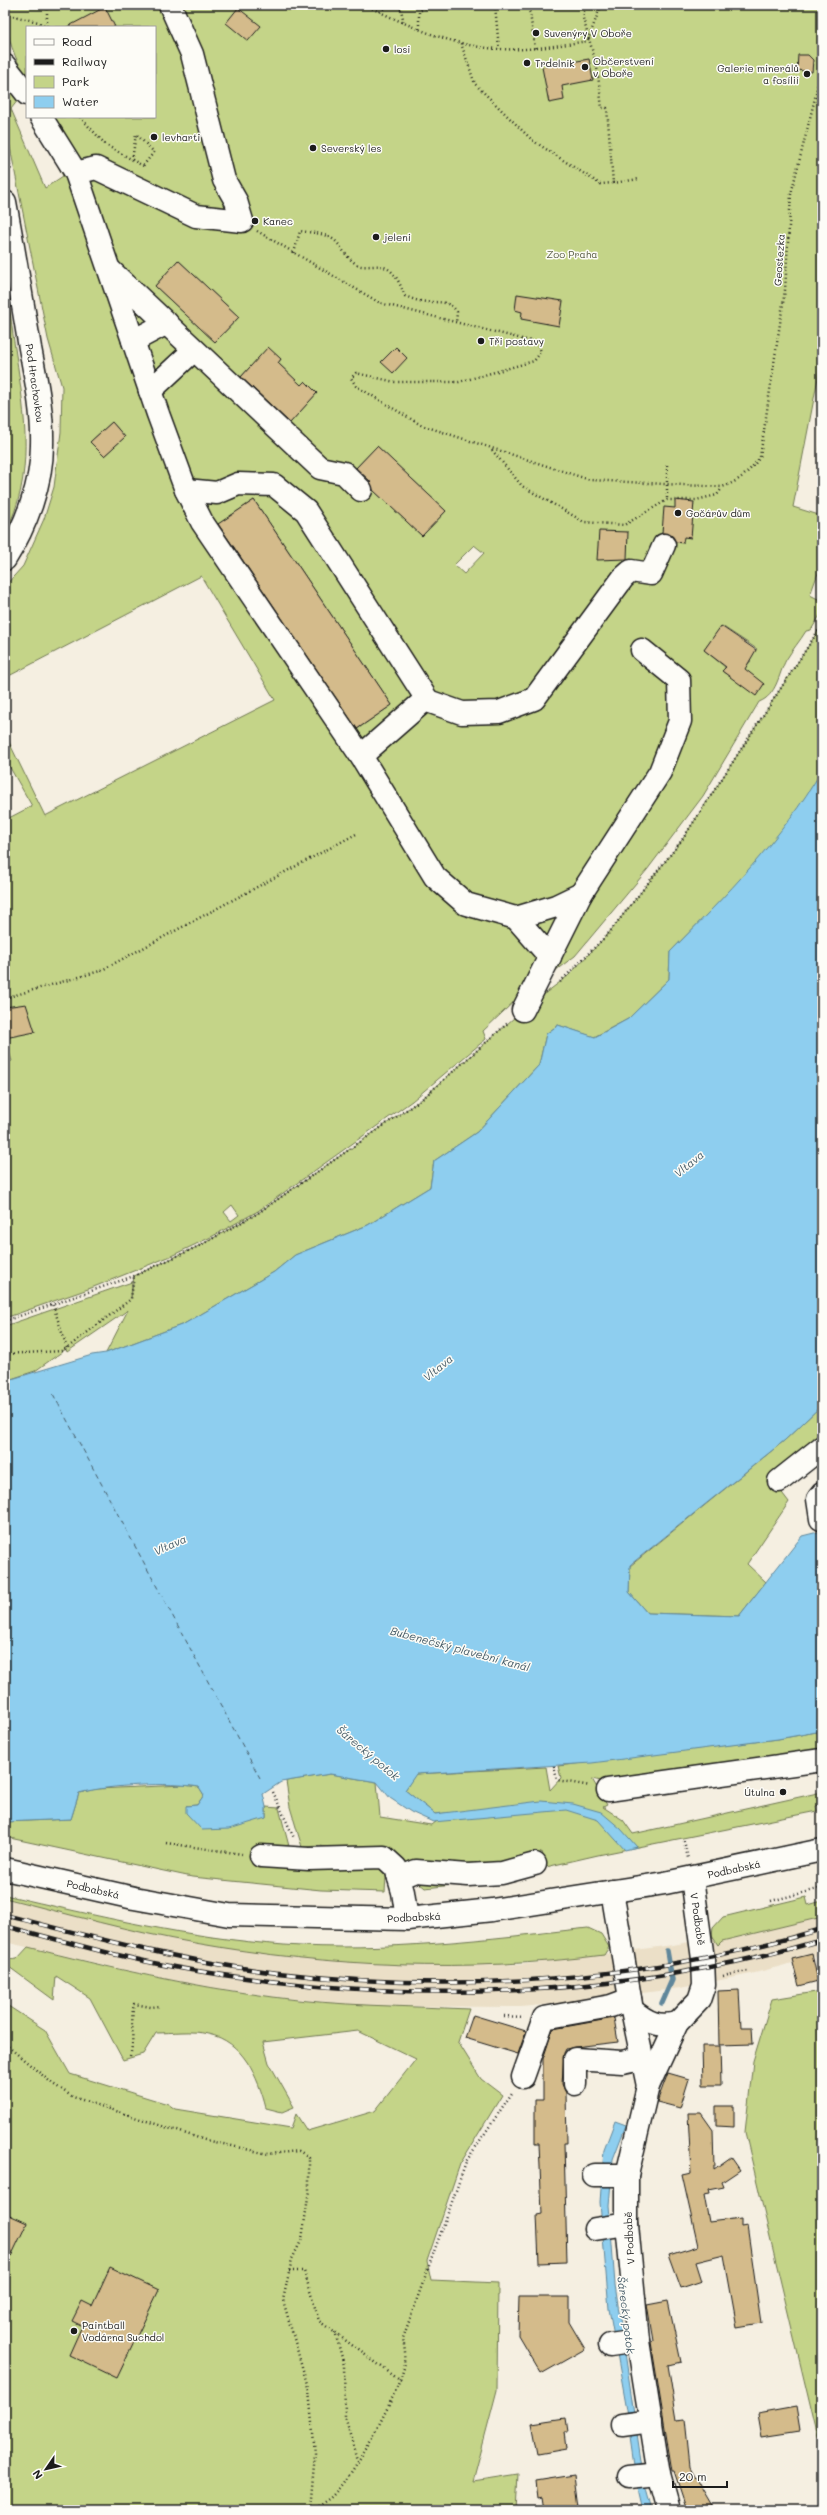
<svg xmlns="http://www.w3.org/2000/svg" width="827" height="2515" viewBox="0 0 827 2515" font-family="Mali,sans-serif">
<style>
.built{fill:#ebdfc7}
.green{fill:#c4d488;stroke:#707852;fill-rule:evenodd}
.water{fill:#8eceef;stroke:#60879b}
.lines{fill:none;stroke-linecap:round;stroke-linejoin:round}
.stream{stroke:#60879b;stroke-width:5.5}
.ferry{stroke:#445a66;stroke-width:1;stroke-dasharray:5 4;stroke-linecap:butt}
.building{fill:#d4bb8b;stroke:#1c1c1c}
.minor-casing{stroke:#1c1c1c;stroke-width:25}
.major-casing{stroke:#1c1c1c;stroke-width:25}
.path{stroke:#1c1c1c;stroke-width:2.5;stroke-dasharray:1 3;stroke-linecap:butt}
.minor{stroke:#fdfcf7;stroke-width:22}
.major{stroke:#fdfcf7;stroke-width:22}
.rail-casing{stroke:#1c1c1c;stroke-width:4.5}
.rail{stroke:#fdfcf7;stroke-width:3;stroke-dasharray:9;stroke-linecap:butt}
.poi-dot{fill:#1c1c1c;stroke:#fdfcf7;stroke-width:1.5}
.labels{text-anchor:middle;stroke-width:3;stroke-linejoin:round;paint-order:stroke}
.poi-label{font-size:10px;fill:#1c1c1c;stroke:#fdfcf7;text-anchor:start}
.park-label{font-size:10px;fill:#575c42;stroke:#fdfcf7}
.street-label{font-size:10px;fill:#1c1c1c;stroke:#fdfcf7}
.water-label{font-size:11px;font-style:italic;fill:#445a66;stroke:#fdfcf7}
</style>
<rect width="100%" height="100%" fill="#f5efe1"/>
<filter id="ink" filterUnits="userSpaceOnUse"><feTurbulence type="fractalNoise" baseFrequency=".025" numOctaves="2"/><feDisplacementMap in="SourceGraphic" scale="8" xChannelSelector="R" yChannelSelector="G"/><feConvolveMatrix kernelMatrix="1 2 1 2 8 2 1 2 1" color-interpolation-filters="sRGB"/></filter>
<g filter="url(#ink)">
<path class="built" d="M5 1898 194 1943 519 1965 673 1945 742 1932 822 1910V1955L751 1974 680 1988 583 2001 521 2007 360 2006 275 1997 187 1984 5 1942Z"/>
<g class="green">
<path d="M5 5H822V357L793 507 822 516V562L810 595 822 601V612L811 630 806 631C800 641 792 650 786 660 778 675 777 695 759 702L703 796 647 870 575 956 556 970 542 975 483 1031 486 1039 412 1101 258 1211 211 1237 171 1256 91 1288 5 1318V1063L12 1061 5 1039V820L32 806 5 759V734L45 816 275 700 201 576 5 678V586L23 566 44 519 54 487 61 432 62 387 48 339 5 122V87L15 88 23 72C11 50 5 30 5 5ZM27 27H155V117H34L63 176 45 188 11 109 22 95 27 104ZM178 260 239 317 215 342 155 286ZM268 348 281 359 278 363 301 385 305 381 317 393 287 426 274 414 278 409 255 388 251 392 238 380ZM112 422 125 437 104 456 91 441ZM377 446 446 511 422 536 353 471ZM254 500 392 705 356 730 217 525ZM474 545 484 553 464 574 454 565ZM722 626 757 649 748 659 751 661 734 679 723 672 725 667 704 650ZM232 1205 239 1215 231 1221 224 1212Z"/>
<path d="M5 282C10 306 12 331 16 355 25 415 35 477 5 533Z"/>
<path d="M822 432V480L817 479Z"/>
<path d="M822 625V770L803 804 747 874 670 952 669 979 628 1019 594 1037 558 1025 546 1034 539 1065 477 1132 434 1161 430 1187 368 1225 295 1255 274 1272 184 1324 106 1353 128 1310 67 1352 66 1349 35 1371 5 1381V1326L132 1282 131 1298 134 1276 201 1245 258 1213 422 1099 523 1010 568 976 608 934 682 840Z"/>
<path d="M822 1405V1442L773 1481 789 1502 747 1564 766 1582 739 1616 647 1613 629 1592 630 1566 785 1440Z"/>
<path d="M822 1731V1750L610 1783 592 1779 607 1805 603 1807 623 1820 633 1834 822 1792V1804L816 1806 817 1811 598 1855 546 1867 542 1852 482 1882 425 1888 405 1871 393 1849 337 1850 321 1846 302 1847 290 1807 286 1781 330 1774 377 1782 380 1817 431 1825 446 1813 435 1814 405 1790 415 1774 546 1767 550 1790 561 1778 558 1766 778 1739Z"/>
<path d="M184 1785 199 1787 204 1795 197 1805 186 1806 266 1818V1807L279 1808 290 1850 379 1867 386 1876 385 1892 321 1890 192 1877 5 1837V1822L71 1819 79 1793 96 1789Z"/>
<path d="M5 1895C97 1916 189 1938 284 1945 385 1952 487 1939 588 1928L601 1934 609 1947 604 1955C468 1973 330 1967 195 1943 131 1932 68 1914 5 1898Z"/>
<path d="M806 1897 808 1905 822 1901V1917L722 1941 718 1945 712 1936 713 1928 723 1917Z"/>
<path d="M28 1947C109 1968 190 1986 273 1997 338 2006 404 2006 469 2009L458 2042 481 2079 502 2095 460 2164 427 2261 431 2280 498 2283 497 2390 473 2481 518 2474 516 2510H5V2004L45 2030 70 2074 168 2104 175 2109 291 2128 296 2114 307 2131 375 2111 416 2059 358 2031 263 2042 269 2063 294 2107 282 2112 266 2108C258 2077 243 2041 208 2034 192 2030 172 2033 156 2033L143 2054 123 2060 90 1998 56 1976 54 2000 5 1964V1960L17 1959Z"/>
<path d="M822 1991V2455L745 2132 753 2061 772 1999Z"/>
</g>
<g class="water">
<path d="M822 770V1405L785 1440 630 1565 629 1592 647 1613 739 1616 802 1536 822 1531V1731L778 1739 592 1763 416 1774 405 1790 435 1814 541 1801 573 1804 601 1812 621 1829 637 1847 625 1850 598 1820 566 1810 433 1822 411 1812 390 1798 377 1782 330 1774 281 1782 263 1794 266 1807V1818L229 1829 202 1830 186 1813V1806L197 1805 204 1795 199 1787C169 1782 109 1785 79 1793L71 1819 5 1822V1381L92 1355 106 1353 184 1324 274 1272 295 1255 368 1225 430 1187 434 1161 477 1132 539 1065 546 1034 558 1025 595 1037 628 1019 669 979 670 952C727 894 781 840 822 770Z"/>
<path d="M615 2121 626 2125 613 2159 609 2205 615 2285 644 2481 652 2510H643L639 2493 628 2415 609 2309 600 2202 604 2150Z"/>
</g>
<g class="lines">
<path class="stream" d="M662 2003 672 1980 667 1951"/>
<path class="ferry" d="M53 1394 260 1778"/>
</g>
<g class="building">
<path d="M105 7 115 27H67Z"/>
<path d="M238 8 261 26 248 41 226 23Z"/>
<path d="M798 55H808L813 60 812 72 797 70Z"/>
<path d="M589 59 593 80 562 86 564 100 549 103 542 67Z"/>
<path d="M178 260 239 317 215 342 155 286Z"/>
<path d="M517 294 563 301 559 326 521 319 522 312 515 310Z"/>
<path d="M268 347 281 359 278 363 301 385 305 381 317 393 290 423 241 377Z"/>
<path d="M396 347 407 358 393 373 381 362Z"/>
<path d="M112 422 125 437 104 456 90 442Z"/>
<path d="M377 446 446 511 422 536 373 490 370 481 356 468Z"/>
<path d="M254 500 392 705 357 729 218 524Z"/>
<path d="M675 500 694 502 691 538 684 537 683 543 676 542 669 534 662 533 664 507 675 508Z"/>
<path d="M599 531 628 532 627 559 597 560Z"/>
<path d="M721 626 756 650 745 669 764 684 756 696 722 671 726 667 704 650Z"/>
<path d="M26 1004 35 1032 5 1038V1007Z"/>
<path d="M812 1954 818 1981 799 1986 792 1959Z"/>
<path d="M739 1990 741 2027H752L753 2044 719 2045 718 1991Z"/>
<path d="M473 2015 526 2031 518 2054 465 2038Z"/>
<path d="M614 2018 618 2042 575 2047 566 2049 564 2053 562 2084 566 2093 567 2143H564L567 2262 539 2263 537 2215 542 2214 539 2143H535V2100H543V2059L553 2029Z"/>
<path d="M702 2046H720L721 2085H703Z"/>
<path d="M668 2073 689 2079 680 2108 657 2102Z"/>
<path d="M716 2106H734V2127L716 2126Z"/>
<path d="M688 2113H701L713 2130 714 2169 731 2157 740 2170 722 2182 724 2187 709 2190 710 2194 704 2195 709 2222 741 2218V2226L747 2225 761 2323 737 2327 724 2255 696 2262 702 2281 681 2288 669 2255 698 2246 682 2175 691 2173Z"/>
<path d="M5 2213 27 2223 5 2269Z"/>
<path d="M110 2267 159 2290 117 2378 69 2355 82 2326 72 2321 82 2301 92 2306Z"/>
<path d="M519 2297H569V2322L585 2349 541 2374 518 2335Z"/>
<path d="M668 2301 681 2362 668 2365 677 2420 685 2419 690 2467 715 2510H687L674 2471H672L651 2342 653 2341 647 2305Z"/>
<path d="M796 2407 800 2431 761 2437 757 2414Z"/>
<path d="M566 2418 568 2432H564L566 2449 538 2454 532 2423Z"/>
<path d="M574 2475 578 2506 545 2510 543 2497 538 2498 536 2481Z"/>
</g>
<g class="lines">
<defs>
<g id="minor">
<path d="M5 66 27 94"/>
<path d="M41 117 76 173 158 414 186 490 202 522 361 756 435 877 466 904 516 918 550 957"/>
<path d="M76 173 96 168 196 216 242 221 236 201 224 180 192 54 170 5"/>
<path d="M5 202C14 251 22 299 30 348 36 380 43 412 42 445 42 484 26 526 5 559"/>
<path d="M110 270 320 468 344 473 361 490"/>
<path d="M133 341 167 323"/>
<path d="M150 391 194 350"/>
<path d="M186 490 217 493 238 484 274 485 306 511 428 701"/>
<path d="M361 756 425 700 462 713 499 712 534 699 623 578 631 571 651 574 664 545"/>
<path d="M516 918 556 906 581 894"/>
<path d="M523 1010 581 894 660 772 680 721 679 680 642 650"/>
<path d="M779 1481 822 1447"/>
<path d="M821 1519 818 1499 822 1494"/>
<path d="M608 1790 822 1760"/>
<path d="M261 1856 309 1859 384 1857 396 1868 403 1892 407 1919"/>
<path d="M399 1878 416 1871 468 1875 502 1873 535 1864"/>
<path d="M612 1891 632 2010 648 2086"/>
<path d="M632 2010C647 2022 658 2028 677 2023"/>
<path d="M523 2077 544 2018 611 2006 630 1999"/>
<path d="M575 2084V2059L622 2062 641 2058"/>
<path d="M594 2175H627"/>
<path d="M595 2229 627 2224"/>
<path d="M610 2345 638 2341"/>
<path d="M622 2425 651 2421"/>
<path d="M629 2477 659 2474"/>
<path d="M669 2510 659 2474 638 2341 627 2224V2175L648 2086 677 2023 699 2000 704 1985 703 1959 692 1878"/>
</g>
<path id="major" d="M5 1869 134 1898 229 1915 407 1919 492 1910 665 1883 822 1850"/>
</defs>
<use href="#minor" class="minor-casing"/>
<use href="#major" class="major-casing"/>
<g class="path">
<path d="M47 5V27"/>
<path d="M365 5C407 25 453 47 500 49 530 51 559 45 588 41"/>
<path d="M400 5 404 23"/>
<path d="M495 5 499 49"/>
<path d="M525 5 530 13 535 49"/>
<path d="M380 12 387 5"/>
<path d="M5 14 38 22 46 27"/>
<path d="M419 29V11L432 5"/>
<path d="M588 40 601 5"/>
<path d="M461 43 475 84 532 140 600 184 613 183 607 108H602L597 67 583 18 585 5"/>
<path d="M80 117 106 145 145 167"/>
<path d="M5 141 11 170"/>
<path d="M132 160 136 134 154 152 143 166"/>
<path d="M613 183 639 179"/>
<path d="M257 231 380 303 538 343 541 352 534 361 459 382H395L356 373 351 378 356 386 421 425 590 480 722 487C740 481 749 472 760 457L785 290 791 194 816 94 822 63"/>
<path d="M294 253 300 231C314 233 330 233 339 245 345 253 349 260 358 265 362 267 368 266 373 266 393 264 398 280 405 296 410 298 415 300 420 301 435 304 448 298 457 312L456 323"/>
<path d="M492 450 522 486 584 522 624 525 667 500H696L717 495 722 488"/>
<path d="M667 465V500"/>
<path d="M560 982 608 934 682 840 822 625"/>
<path d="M5 998 100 971 358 833"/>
<path d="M53 1305 67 1348"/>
<path d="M5 1321 134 1276 201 1245 258 1213 422 1099 509 1022"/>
<path d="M5 1354 61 1351 67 1348 131 1299 134 1276"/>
<path d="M554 1766 557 1780 590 1786"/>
<path d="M273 1792 294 1838"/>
<path d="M820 1813 822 1812"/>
<path d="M684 1841 688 1858"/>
<path d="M166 1843 242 1854"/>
<path d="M771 1901 822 1888"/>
<path d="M723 1976 748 1971"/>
<path d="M504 2016 524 2017"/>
<path d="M5 2044 53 2084 73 2097 205 2140 268 2154 299 2151 309 2157V2190L302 2239 292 2259 283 2300 309 2391 315 2453 310 2510"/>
<path d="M130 2056C135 2039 130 2021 134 2004L151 2007 160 2006"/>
<path d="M289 2271H304L319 2321 401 2381"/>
<path d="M5 2285V2286"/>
<path d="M335 2332 344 2365 345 2416 357 2461"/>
<path d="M311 2510C318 2506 326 2502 332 2497 352 2479 401 2389 405 2363 406 2355 404 2346 403 2338L467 2160 512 2093"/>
</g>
<use href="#minor" class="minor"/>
<use href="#major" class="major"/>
<defs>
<g id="rail">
<path d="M5 1915C95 1938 185 1962 278 1973 459 1994 647 1981 822 1929"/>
<path d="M5 1926C67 1942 129 1960 191 1970 405 2005 614 2000 822 1940"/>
</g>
</defs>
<use href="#rail" class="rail-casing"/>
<use href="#rail" class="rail"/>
</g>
</g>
<g class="poi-dot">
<circle cx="536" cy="33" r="4"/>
<circle cx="386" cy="49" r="4"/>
<circle cx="527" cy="63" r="4"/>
<circle cx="585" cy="67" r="4"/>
<circle cx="807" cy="74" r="4"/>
<circle cx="154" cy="137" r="4"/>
<circle cx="313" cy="148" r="4"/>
<circle cx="255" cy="221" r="4"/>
<circle cx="376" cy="237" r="4"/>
<circle cx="481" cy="341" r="4"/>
<circle cx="678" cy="513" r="4"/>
<circle cx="783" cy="1792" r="4"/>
<circle cx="74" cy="2331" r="4"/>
</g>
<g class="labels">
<g class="poi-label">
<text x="544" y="37">Suvenýry V Oboře</text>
<text x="394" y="53">losi</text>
<text x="593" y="65">Občerstvení<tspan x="593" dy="12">v Oboře</tspan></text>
<text x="535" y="67">Trdelnik</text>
<text x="799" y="72" text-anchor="end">Galerie minerálů<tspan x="799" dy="12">a fosílií</tspan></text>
<text x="162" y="141">levharti</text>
<text x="321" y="152">Severský les</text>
<text x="263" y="225">Kanec</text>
<text x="384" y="241">jeleni</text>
<text x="489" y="345">Tři postavy</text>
<text x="686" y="517">Gočárův dům</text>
<text x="775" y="1796" text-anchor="end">Útulna</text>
<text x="82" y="2329">Paintball<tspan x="82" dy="12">Vodárna Suchdol</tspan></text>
</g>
<g class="park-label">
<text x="572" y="258">Zoo Praha</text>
</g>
<g class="street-label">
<text transform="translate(779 260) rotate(-86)" y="4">Geostezka</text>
<text transform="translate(35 383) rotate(82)" y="4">Pod Hrachovkou</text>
<text transform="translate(734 1869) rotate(-12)" y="4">Podbabská</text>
<text transform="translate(93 1889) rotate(13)" y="4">Podbabská</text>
<text transform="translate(414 1917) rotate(-3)" y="4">Podbabská</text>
<text transform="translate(698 1919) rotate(82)" y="4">V Podbabě</text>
<text transform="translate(629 2238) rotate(-93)" y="4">V Podbabě</text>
</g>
<g class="water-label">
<text transform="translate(689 1164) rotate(-39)" y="4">Vltava</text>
<text transform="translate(438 1368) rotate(-39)" y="4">Vltava</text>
<text transform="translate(170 1545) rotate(-24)" y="4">Vltava</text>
<text transform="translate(460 1649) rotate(15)" y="4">Bubenečský plavební kanál</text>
<text transform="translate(368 1753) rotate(40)" y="4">Šárecký potok</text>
<text transform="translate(626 2315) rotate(83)" y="4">Šárecký potok</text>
</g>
</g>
<rect width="827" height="2515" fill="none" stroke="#fdfcf7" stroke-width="20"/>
<rect x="10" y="10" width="807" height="2495" fill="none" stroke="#1c1c1c" stroke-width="1.5" filter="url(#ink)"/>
<rect x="26" y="26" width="130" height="92" fill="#fdfcf7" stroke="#a3a29f"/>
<rect x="34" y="39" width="20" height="6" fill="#fdfcf7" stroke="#a3a29f"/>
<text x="62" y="46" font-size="12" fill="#1c1c1c">Road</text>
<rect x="34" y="59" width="20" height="6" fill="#1c1c1c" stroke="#a3a29f"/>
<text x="62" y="66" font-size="12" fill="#1c1c1c">Railway</text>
<rect x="34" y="76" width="20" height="12" fill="#c4d488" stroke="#a3a29f"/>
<text x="62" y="86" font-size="12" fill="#1c1c1c">Park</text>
<rect x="34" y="96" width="20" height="12" fill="#8eceef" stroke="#a3a29f"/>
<text x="62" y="106" font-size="12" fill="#1c1c1c">Water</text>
<g transform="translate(46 2469) rotate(236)" stroke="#fdfcf7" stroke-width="3" paint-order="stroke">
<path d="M0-3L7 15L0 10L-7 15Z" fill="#1c1c1c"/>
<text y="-6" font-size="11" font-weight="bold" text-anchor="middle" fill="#1c1c1c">N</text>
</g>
<path d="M673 2481v6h54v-6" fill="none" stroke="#1c1c1c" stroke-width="2"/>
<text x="679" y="2481" font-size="12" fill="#1c1c1c" stroke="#fdfcf7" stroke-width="3" paint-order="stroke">20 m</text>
</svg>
